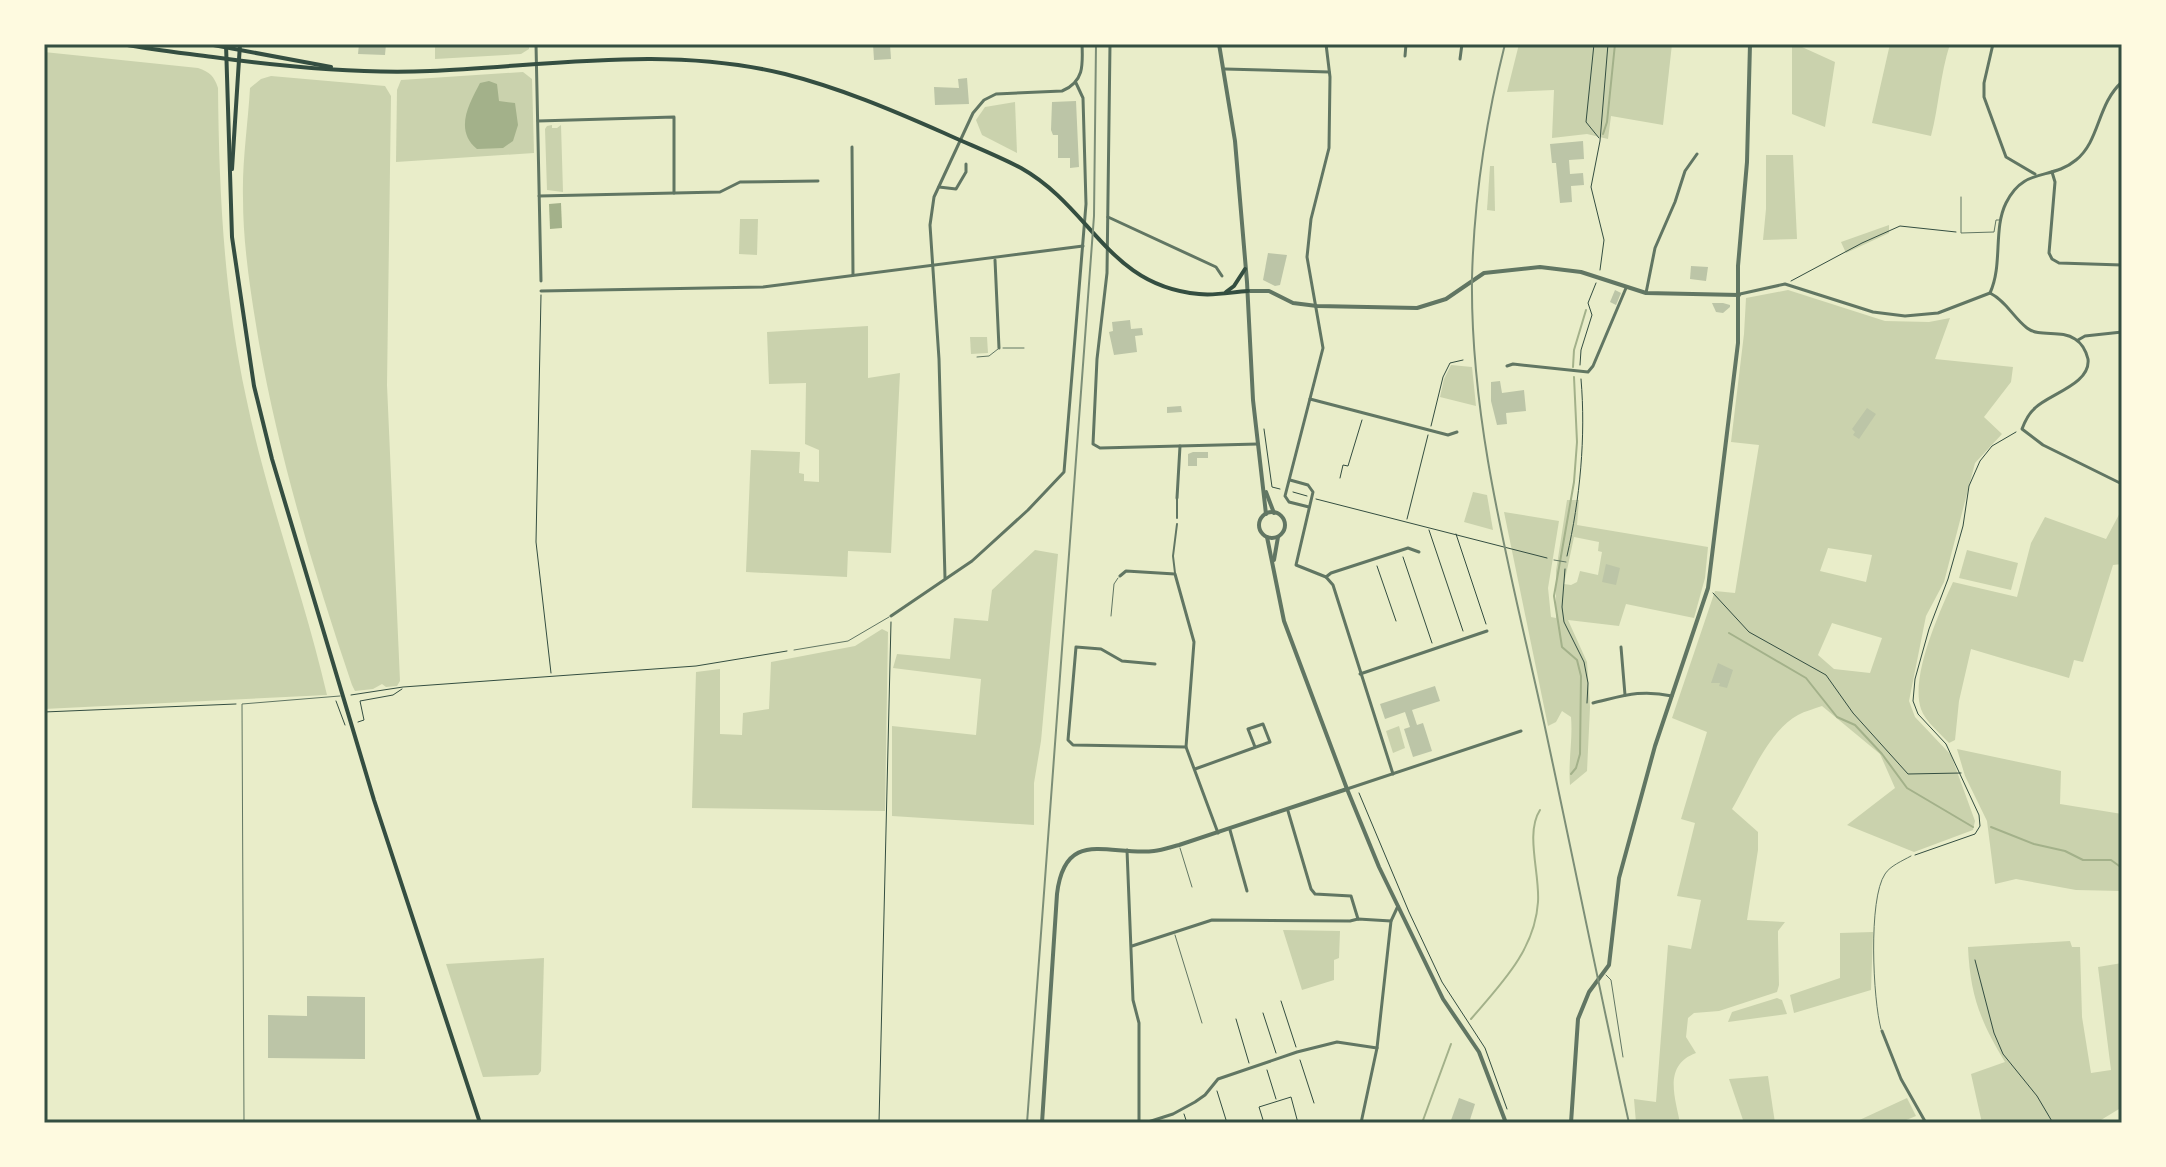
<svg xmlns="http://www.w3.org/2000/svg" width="2166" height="1167" viewBox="0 0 2166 1167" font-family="Lato,sans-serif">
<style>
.green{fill:#cad2ad;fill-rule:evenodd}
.water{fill:#a3b18a}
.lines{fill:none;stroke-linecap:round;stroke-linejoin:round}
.stream{stroke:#a3b18a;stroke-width:2}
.building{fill:#bcc5a7}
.path{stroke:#344e41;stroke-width:1}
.service{stroke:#617663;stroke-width:1}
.pedestrian{stroke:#617663;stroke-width:2}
.minor{stroke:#617663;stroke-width:3}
.tertiary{stroke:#617663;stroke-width:4}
.secondary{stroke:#344e41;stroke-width:4}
.tram{stroke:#7c8e77;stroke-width:2}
.rail{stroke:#7c8e77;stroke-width:2}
.neatline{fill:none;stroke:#344e41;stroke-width:3}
</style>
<rect width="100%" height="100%" fill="#e9edc9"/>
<g class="green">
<path d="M435 44H529V49L521 54 435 59Z"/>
<path d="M1519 44H1672L1663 125 1611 116 1608 139 1587 134 1552 138 1554 90 1507 92Z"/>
<path d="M1792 44H1802V47L1835 62 1825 127 1792 114Z"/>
<path d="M1890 44H1950C1940 75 1939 105 1931 136L1872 123Z"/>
<path d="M44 52 198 68C210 72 214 76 218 88 219 192 224 295 246 397 267 499 304 595 327 695L44 709Z"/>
<path d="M523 72 532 79 534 153 396 162 397 90 401 80Z"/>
<path d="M271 76 385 86 391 96 387 385 400 681 397 686 386 687 382 684 373 689 355 691 352 685C314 573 280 460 259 343 251 295 243 246 243 198 242 161 248 124 250 88L261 79Z"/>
<path d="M1015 102 1017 153 982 135 976 120 985 107Z"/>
<path d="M552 125V128H557L561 125 563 192 547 190 545 129 547 126Z"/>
<path d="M1766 155H1793L1797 239 1763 240 1766 209Z"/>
<path d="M1490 166H1494L1495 211 1487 210Z"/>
<path d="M740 219H758L757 255 739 254Z"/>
<path d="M1889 225V233L1846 253 1841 242Z"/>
<path d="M1788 290 1885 321 1929 322 1950 318 1935 359 2013 367 2011 382 1984 417 2002 434 1975 463 1944 582 1926 616 1909 701 1915 717 1951 755 1975 821 1973 830 1914 852 1847 825 1895 788 1880 754 1822 706C1814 709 1805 711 1798 715 1767 732 1749 781 1732 809L1758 832V850L1747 920 1785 922 1778 931V938L1779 985 1777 992 1719 1011 1694 1013 1688 1018 1686 1037 1696 1053C1663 1065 1675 1097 1680 1123H1636L1634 1099 1656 1102 1668 945 1691 949 1701 900 1677 896 1695 823 1681 819 1707 732 1672 718 1715 591 1735 593 1759 445 1731 442 1744 334 1746 298ZM1828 548 1872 555 1866 582 1820 571ZM1832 623 1882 638 1870 673 1834 669 1818 655Z"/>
<path d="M868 326V378L900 373 891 553 848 551 847 577 746 572 751 450 800 452 799 473 804 474V481L819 482V450L805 444 806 383 769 384 767 332Z"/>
<path d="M987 337 988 353 971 354 970 337Z"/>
<path d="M1451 365 1472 367 1476 406 1440 397 1444 379Z"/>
<path d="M1473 492 1487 495 1493 530 1464 522Z"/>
<path d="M1567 500H1579L1577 525 1708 547 1705 578 1694 618 1626 604 1619 626 1568 620 1587 662 1590 707 1587 771 1570 785C1568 761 1573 740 1571 717L1562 711 1556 722 1548 726 1504 512 1559 521 1548 588 1551 617 1556 618V571ZM1574 537 1599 542 1598 551 1602 552 1598 575 1580 571 1577 582 1571 585 1564 584Z"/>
<path d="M2122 509V564L2113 565 2083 662 2074 660 2069 678 1971 649 1959 701 1955 740 1949 743C1940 733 1925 721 1921 709 1910 677 1939 613 1953 582L2017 597 2031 543 2045 517 2106 539Z"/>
<path d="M1035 550 1058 554 1041 741 1034 783V825L892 816V726L976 735 981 679 893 668 897 654 950 659 954 618 988 621 992 590Z"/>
<path d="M1967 550 2018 563 2011 590 1959 578Z"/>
<path d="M882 629 888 632 885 811 692 808 696 672 720 669V734L742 735 743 713 769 709 771 662 855 646Z"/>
<path d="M1399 726 1405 748 1393 753 1386 731Z"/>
<path d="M1957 749 2061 771 2060 804 2122 814V891L2076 890 2016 879 1995 884 1987 821 1965 776Z"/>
<path d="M1283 930 1340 931 1339 958 1334 960V980L1302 990Z"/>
<path d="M1873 932 1871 990 1794 1013 1790 995 1840 978V933Z"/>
<path d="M2070 941 2072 947H2080L2082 1017 2091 1073 2111 1070 2098 967 2122 963V1123L2119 1109 2096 1123H2055L2053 1120 2041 1123H1982L1971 1074 2005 1062C1980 1021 1970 994 1968 947Z"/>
<path d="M544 958 541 1071 538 1075 483 1077 446 964Z"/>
<path d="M1777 998 1782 1000 1787 1014 1728 1022 1732 1012Z"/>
<path d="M1768 1076 1775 1123H1744L1729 1079Z"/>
<path d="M1907 1098 1916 1116 1899 1123H1853Z"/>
</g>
<g class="water">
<path d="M489 81 497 84 499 101 515 103 518 125 513 141 503 148 477 149C454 130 469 104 480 83Z"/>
<path d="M561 203 562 228 550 229 549 204Z"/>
</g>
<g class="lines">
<g class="stream">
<path d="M1603 134 1607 122 1615 44"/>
<path d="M1573 367 1574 350 1586 310"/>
<path d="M1729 633 1806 678 1837 717 1855 725 1882 754 1907 788 1973 827"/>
<path d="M1571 774 1576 768 1580 754 1581 676 1577 660 1562 647 1554 596 1574 482 1577 442 1574 377"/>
<path d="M1991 827 2034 844 2065 851 2083 860H2111L2122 868"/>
<path d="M1471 1019C1501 984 1535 950 1538 902 1540 874 1525 833 1540 810"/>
<path d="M1422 1123 1451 1044"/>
</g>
</g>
<g class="building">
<path d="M359 44H386L385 55 358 54Z"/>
<path d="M873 44H890L891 59 874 60Z"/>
<path d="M967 78 969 104 935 105 934 87 959 88 958 79Z"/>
<path d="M1076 101 1079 167 1070 168V158H1058V135H1053L1051 130 1052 102Z"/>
<path d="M1583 141 1584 159 1569 160 1570 174 1583 173 1584 185 1571 186 1572 202 1560 203 1556 163H1552L1550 144Z"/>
<path d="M1268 253 1287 255 1280 285 1275 286 1263 280Z"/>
<path d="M1691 266 1708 267 1706 281 1690 279Z"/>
<path d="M1615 290 1621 293 1616 305 1610 302Z"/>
<path d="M1712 303H1723L1730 305V307L1723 313 1716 312Z"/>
<path d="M1130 320 1131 329 1142 328 1143 335 1135 336 1137 352 1114 355 1109 332 1113 331 1112 322Z"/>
<path d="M1500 381 1502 393 1524 390 1526 411 1506 413 1507 424 1497 425 1491 401V382Z"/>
<path d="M1181 406 1182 412 1167 413V407Z"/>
<path d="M1867 408 1876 414 1859 439 1853 435 1855 432 1852 429Z"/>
<path d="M1193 452H1208V458H1197V466H1188V454Z"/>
<path d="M1606 564 1620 568 1616 585 1602 582Z"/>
<path d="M1718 663 1733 670 1727 688 1719 686 1720 683H1711Z"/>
<path d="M1435 686 1440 701 1412 710 1417 725 1423 723 1432 751 1413 757 1404 729 1410 727 1405 712 1385 719 1380 704Z"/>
<path d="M307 996 365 997V1059L268 1058V1015L307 1016Z"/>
<path d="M1459 1098 1475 1104 1469 1123H1450Z"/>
</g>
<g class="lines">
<g class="path">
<path d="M1594 44 1586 122 1599 138"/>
<path d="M1600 270 1604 240 1591 187 1600 141 1608 44"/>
<path d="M1791 281 1862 243 1900 226 1956 232"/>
<path d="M541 295 536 542 551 673"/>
<path d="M1580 365 1581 350 1592 315 1588 303 1596 283"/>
<path d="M1431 426 1443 377 1450 363 1463 360"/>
<path d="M1264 429 1272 487 1280 489"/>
<path d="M1340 478 1343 465 1348 466 1362 420"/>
<path d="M1293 492 1307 496"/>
<path d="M1316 499 1547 558"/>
<path d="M1407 519 1428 435"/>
<path d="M1429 530 1463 631"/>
<path d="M1456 534 1486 624"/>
<path d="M1567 556C1580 499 1586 437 1581 379"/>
<path d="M1403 557 1432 643"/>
<path d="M1377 566 1396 621"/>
<path d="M1565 569 1562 607 1564 622 1584 662 1588 683 1587 703"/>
<path d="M1713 593 1749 632 1826 675 1853 713 1908 774 1961 773"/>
<path d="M351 695 403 687 696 666 787 651"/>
<path d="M336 701 345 725"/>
<path d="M44 712 236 704"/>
<path d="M358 722 364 720 360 701 393 695 402 689"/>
<path d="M1359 793 1409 912 1442 982 1485 1048 1507 1109"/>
<path d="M1915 855 1975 834 1980 826 1979 815 1946 744 1918 714 1913 701 1915 679 1929 629 1948 579 1963 526 1969 486 1980 461 1992 446 2016 432"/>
<path d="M1975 960 1994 1033 2003 1054 2037 1096 2053 1123"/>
<path d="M1281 1001 1296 1047"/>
<path d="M1263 1013 1276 1053"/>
<path d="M1236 1019 1249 1063"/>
<path d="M1300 1060 1314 1103"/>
<path d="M1267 1070 1276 1099"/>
<path d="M1217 1091 1227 1123"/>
<path d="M1184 1114 1187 1123"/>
<path d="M879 1123 891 622"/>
<path d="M1264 1123 1259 1107 1291 1097 1298 1123"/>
</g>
<g class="service">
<path d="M1961 197V233L1994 232 1996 220H2000"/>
<path d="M1003 348H1024"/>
<path d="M977 357 989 356 998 349"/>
<path d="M1554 560 1566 562"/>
<path d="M1111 616 1114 584 1118 578"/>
<path d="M794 650 848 641 889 617"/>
<path d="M1180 848 1192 887"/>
<path d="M1175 935 1202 1023"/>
<path d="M1606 975 1611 980 1623 1057"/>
<path d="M1881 1029C1873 1000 1868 899 1885 874 1890 866 1902 861 1911 856"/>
<path d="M244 1123 242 704 340 696"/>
</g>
<g class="pedestrian">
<path d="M1177 518V499"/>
<path d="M1175 573 1173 556 1177 524"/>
</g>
<g class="minor">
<path d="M536 44 541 281"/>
<path d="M1110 44 1107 273 1097 359 1093 444 1100 448 1258 444"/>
<path d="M1993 44 1984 83V97L2006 157 2035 174"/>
<path d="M1405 56 1406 44"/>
<path d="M1460 59 1462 44"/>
<path d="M1225 69 1329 72"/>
<path d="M538 121 674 117V193"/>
<path d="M852 147 853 275"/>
<path d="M2052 172 2055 182 2049 253 2052 259 2059 263 2122 265"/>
<path d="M939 187 956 189 966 172V164"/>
<path d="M539 196 720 192 740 182 818 181"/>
<path d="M1108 217 1216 267 1222 276"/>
<path d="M995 260 999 348"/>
<path d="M541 291 763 287 1083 246"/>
<path d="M1646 293 1655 248 1675 202 1685 171 1697 154"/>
<path d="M1990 293C2006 301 2013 317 2027 328 2040 338 2061 329 2075 339 2083 344 2086 351 2088 359 2091 384 2049 394 2035 408 2028 414 2025 421 2022 429L2043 445 2122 484"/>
<path d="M1990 293C2003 265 1993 229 2006 203 2024 166 2051 181 2076 160 2100 141 2097 104 2122 82"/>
<path d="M1740 294 1785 284 1873 312 1905 316 1938 313 1990 293"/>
<path d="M2078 340 2085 336 2122 332"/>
<path d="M1507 366 1513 364 1588 372 1593 366 1626 288"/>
<path d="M1310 399 1448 435 1457 432"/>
<path d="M1290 480 1308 485 1313 492 1296 565 1326 577 1333 585 1393 774"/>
<path d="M1177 498 1180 446"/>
<path d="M1309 507 1289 502 1285 496 1323 348 1307 257 1311 219 1329 148 1330 77 1326 44"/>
<path d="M1120 576 1126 571 1175 574 1194 642 1186 747 1218 833"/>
<path d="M1326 577 1331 573 1408 548 1419 552"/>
<path d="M945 578 939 359 930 225 934 197 973 113 984 100 996 94 1062 91C1084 82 1083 65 1082 44"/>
<path d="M891 616 972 561 1028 510 1064 472 1086 204 1083 98 1076 83"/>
<path d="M1621 647 1625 695"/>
<path d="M1155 664 1122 661 1101 649 1076 647 1068 740 1073 745 1186 747"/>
<path d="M1360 674 1487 631"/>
<path d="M1593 703C1623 696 1640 689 1672 696"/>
<path d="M1195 769 1270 742 1263 724 1248 729 1255 747"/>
<path d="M1347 789 1521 731"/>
<path d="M1288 811 1311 889 1315 894 1351 896 1358 919"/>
<path d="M1230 830 1247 891"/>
<path d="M1127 850 1133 1000 1139 1023V1123"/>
<path d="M1132 946 1212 920 1350 921 1358 919 1391 921"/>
<path d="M1882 1031 1901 1079 1926 1123"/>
<path d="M1145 1123 1173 1114 1195 1102 1205 1095 1218 1079 1297 1052 1337 1042 1377 1048"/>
<path d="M1361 1123 1377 1048 1391 921 1398 906"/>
</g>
<g class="tertiary">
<path d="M1219 44 1235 141 1247 282 1253 400 1266 514"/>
<path d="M1248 291H1269L1293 303 1317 306 1417 308 1446 299 1484 273 1540 267 1581 272 1646 293 1739 295"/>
<path d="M1266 492 1274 513"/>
<circle cx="1272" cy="525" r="13"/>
<path d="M1267 537 1284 621 1347 789 1379 867 1443 999 1479 1052 1506 1123"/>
<path d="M1274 560 1278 537"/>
<path d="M1042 1123 1057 894C1065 827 1109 856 1154 851 1162 850 1171 847 1179 845L1347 789"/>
<path d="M1571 1123 1578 1019 1589 992 1609 965 1619 878 1655 746 1708 588 1738 343V266L1747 162 1750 44"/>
</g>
<g class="secondary">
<path d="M123 44C152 50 183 53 213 57 284 67 357 74 430 71 548 66 668 45 785 74 840 88 892 110 944 133 970 145 996 155 1021 168 1092 208 1108 286 1199 294 1215 296 1232 292 1248 291"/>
<path d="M208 44 331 67"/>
<path d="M226 44 232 237 254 386 272 459 374 800 480 1123"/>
<path d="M232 169 240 44"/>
<path d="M1226 292 1234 286 1245 269"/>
</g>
<path class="tram" d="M1505 44C1486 120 1474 199 1472 278 1470 431 1514 583 1546 732 1574 862 1600 993 1629 1123"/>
<path class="rail" d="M1027 1123 1094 216 1096 44"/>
</g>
<rect width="2166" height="1167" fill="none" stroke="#fefae0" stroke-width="92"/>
<rect x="46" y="46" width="2074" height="1075" class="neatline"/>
</svg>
